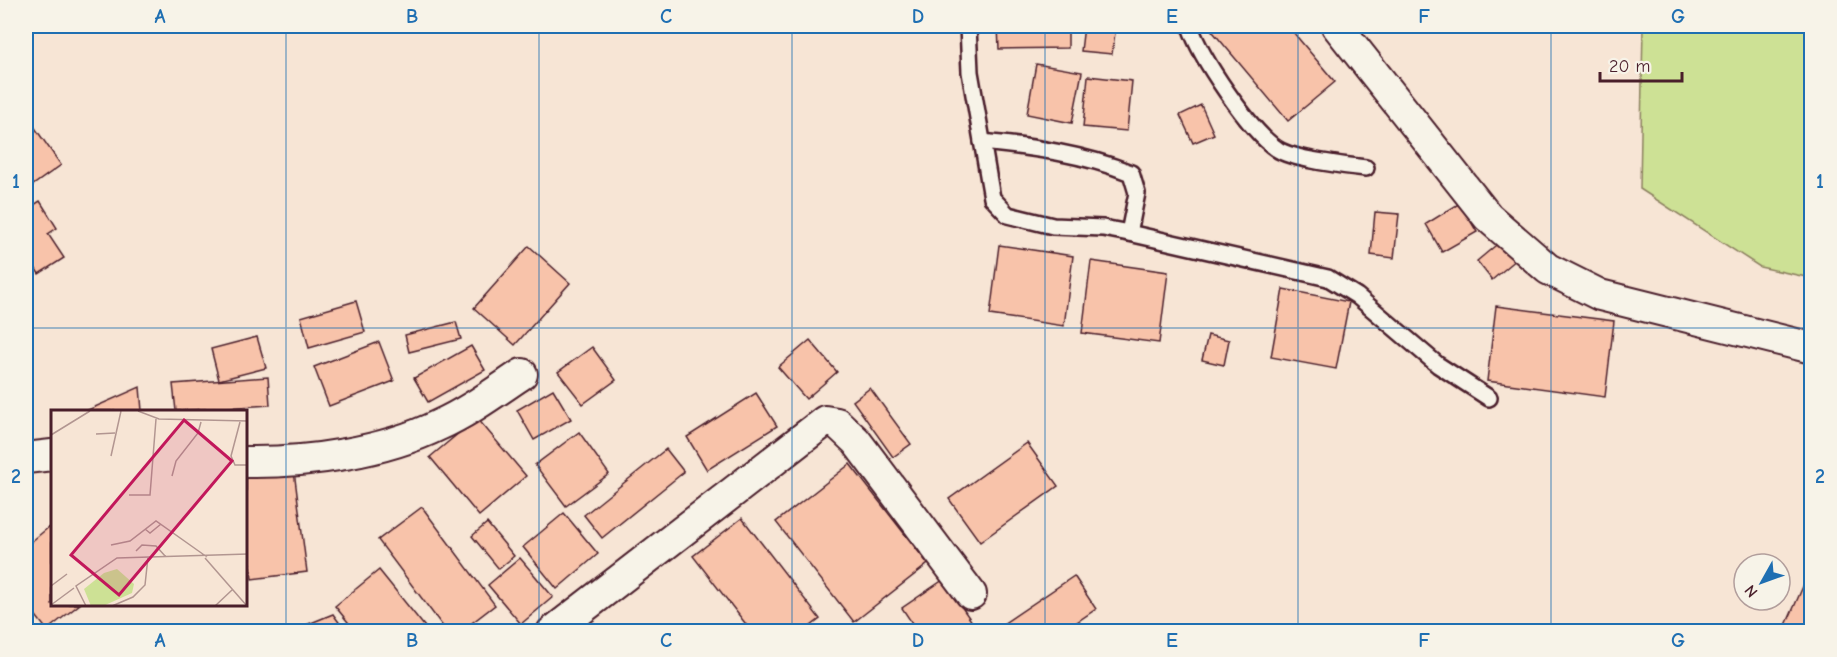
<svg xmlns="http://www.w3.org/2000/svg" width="1837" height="657" viewBox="0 0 1837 657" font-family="'Comic Neue',sans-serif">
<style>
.green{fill:#cde195;stroke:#8c8060;stroke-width:1.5}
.building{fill:#f8c3aa;stroke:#4a1f2b;stroke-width:1.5}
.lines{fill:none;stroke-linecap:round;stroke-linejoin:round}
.service-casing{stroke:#4a1f2b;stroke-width:20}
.minor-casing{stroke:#4a1f2b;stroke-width:34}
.service{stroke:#f7f3e8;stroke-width:15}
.minor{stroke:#f7f3e8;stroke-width:30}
.grid{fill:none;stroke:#1f6fb2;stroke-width:1.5;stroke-opacity:0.55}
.inset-road{fill:none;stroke:#b29691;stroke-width:1.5}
.view{fill:#c2185b;fill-opacity:0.15;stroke:#c2185b;stroke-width:3}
.inset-edge{fill:none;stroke:#4a1f2b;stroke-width:3}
.neatline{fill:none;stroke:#1f6fb2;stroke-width:2}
.grid-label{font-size:20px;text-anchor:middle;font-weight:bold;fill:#1f6fb2}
</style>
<rect width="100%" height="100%" fill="#f7e5d5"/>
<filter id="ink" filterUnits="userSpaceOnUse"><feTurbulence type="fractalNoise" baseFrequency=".0167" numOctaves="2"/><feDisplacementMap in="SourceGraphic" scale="12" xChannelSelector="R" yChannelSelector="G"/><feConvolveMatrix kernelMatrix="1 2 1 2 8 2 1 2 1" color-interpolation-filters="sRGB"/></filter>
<g filter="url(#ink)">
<path class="green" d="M1643 26H1811V278L1760 267 1640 189Z"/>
<g class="building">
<path d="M998 26H1068V48L999 49Z"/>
<path d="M1084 26H1116L1112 54 1081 51Z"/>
<path d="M1208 26H1288L1335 82 1288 121Z"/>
<path d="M1036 64 1082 72 1072 123 1027 114Z"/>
<path d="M1088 76 1132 81 1127 131 1083 127Z"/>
<path d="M1201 105 1214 134 1193 143 1180 115Z"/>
<path d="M26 115 61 165 26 190Z"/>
<path d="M40 201 57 228 48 234 64 258 39 274 26 253V210Z"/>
<path d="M1460 203 1477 232 1442 252 1426 224Z"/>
<path d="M1375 212 1399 214 1394 258 1371 255Z"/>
<path d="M1501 241 1517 259 1492 280 1477 261Z"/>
<path d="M999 245 1073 256 1064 326 990 315Z"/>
<path d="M529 246 570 283 515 345 474 308Z"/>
<path d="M1091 261 1168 272 1159 343 1082 333Z"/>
<path d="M1283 289 1349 302 1336 369 1271 357Z"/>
<path d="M356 301 365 332 309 348 301 317Z"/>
<path d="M1496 306 1614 321 1605 397 1487 381Z"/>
<path d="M456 322 461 339 409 352 405 335Z"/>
<path d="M1208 335 1229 340 1224 365 1202 360Z"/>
<path d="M257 337 266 368 219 380 211 349Z"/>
<path d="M810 340 837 372 806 399 778 367Z"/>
<path d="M379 342 394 381 329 406 314 367Z"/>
<path d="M471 346 485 370 428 402 414 378Z"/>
<path d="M592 347 616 380 583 404 558 372Z"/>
<path d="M268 377 270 405 176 411 173 384Z"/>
<path d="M140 387 142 411H88V410Z"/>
<path d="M870 388 911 444 893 457 853 401Z"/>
<path d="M553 389 571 419 534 440 517 410Z"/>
<path d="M756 393 777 426 707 470 687 437Z"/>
<path d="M477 418 526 476 479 516 430 457Z"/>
<path d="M579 432 609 474 566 506 535 465Z"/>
<path d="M1027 443 1058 486 980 542 949 499Z"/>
<path d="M666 449 684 472 602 538 584 515Z"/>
<path d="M850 464 928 564 854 622 776 522Z"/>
<path d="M294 471 307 572 252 579 246 533V477Z"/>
<path d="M422 507 495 605 460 632H447L378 540Z"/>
<path d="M564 513 598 554 557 589 523 547Z"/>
<path d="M742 518 820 619 803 632H752L693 556Z"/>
<path d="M487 523 514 556 499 569 472 536Z"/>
<path d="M49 527 52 531V604H80L47 630 26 603V546Z"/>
<path d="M520 558 553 597 521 624 488 585Z"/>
<path d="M1812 566V632H1783Z"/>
<path d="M379 570 429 632H356L335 606Z"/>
<path d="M1074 576 1096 609 1062 632H1008L1003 624Z"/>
<path d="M943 580 979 632H918L902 608Z"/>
<path d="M333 614 346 632H289Z"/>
</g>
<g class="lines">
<defs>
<g id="service">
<path d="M968 26 970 72 992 198 1008 215 1053 226 1103 228 1129 233 1328 278 1357 296 1438 365 1489 398"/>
<path d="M1190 26C1200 57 1249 130 1277 149 1291 159 1347 166 1366 168"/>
<path d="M982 142C1033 147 1083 154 1131 173L1137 193 1129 233"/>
</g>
<g id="minor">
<path d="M1337 26 1488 217 1548 269 1600 295 1812 348"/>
<path d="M26 458 52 455"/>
<path d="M246 462C308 463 384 452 439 425 468 412 495 392 522 374"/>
<path d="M552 632 825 421 837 423 856 441 971 594"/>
</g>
</defs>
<use href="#service" class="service-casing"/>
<use href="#minor" class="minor-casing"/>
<use href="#service" class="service"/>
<use href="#minor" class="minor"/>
</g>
</g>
<path class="grid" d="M286 26V632M539 26V632M792 26V632M1045 26V632M1298 26V632M1551 26V632M26 328H1812"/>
<g transform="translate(51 410)">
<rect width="196" height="196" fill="#f7e5d5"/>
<path d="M66 159 83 174 81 183 52 196H40L33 179 53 163Z" fill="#cde195"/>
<path class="inset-road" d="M87 1 108 9 197 11M189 12 180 46 184 55H197M45 24 64 23M0 25 39 1M60 46 70 1M121 66 125 51 147 23 150 12M78 85H99L105 9M94 119 99 123 110 114M60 135 79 131 105 111 156 147M85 141 91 135 105 136 115 147M154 148 196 196M0 176 16 164M0 195 23 178M35 196 25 176 66 148 197 144M61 196 82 187 94 175 97 147M164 196 181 180"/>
<path class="view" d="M133 10 181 51 68 185 20 145Z"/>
<rect width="196" height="196" class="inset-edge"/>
</g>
<rect width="1837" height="657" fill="none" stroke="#f7f3e8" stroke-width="66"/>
<g transform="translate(1762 582) rotate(230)"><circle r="28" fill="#f7f3e8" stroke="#b29e9c" stroke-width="1.5"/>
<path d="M0-4.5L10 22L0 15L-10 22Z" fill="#1f6fb2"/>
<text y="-9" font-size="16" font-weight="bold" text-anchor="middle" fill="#4a1f2b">N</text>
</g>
<path d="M1600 72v9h82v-9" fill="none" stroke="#4a1f2b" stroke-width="3"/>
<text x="1609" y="72" font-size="18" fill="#4a1f2b" stroke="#f7f3e8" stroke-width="4.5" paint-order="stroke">20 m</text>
<rect x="33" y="33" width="1771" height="591" class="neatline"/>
<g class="grid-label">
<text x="160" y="23">A</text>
<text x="412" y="23">B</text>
<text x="666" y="23">C</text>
<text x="918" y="23">D</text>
<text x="1172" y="23">E</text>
<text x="1424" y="23">F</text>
<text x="1678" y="23">G</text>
<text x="16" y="188">1</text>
<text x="1820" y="188">1</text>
<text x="16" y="483">2</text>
<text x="1820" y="483">2</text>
<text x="160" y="647">A</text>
<text x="412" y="647">B</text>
<text x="666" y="647">C</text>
<text x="918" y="647">D</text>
<text x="1172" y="647">E</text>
<text x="1424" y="647">F</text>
<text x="1678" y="647">G</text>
</g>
</svg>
